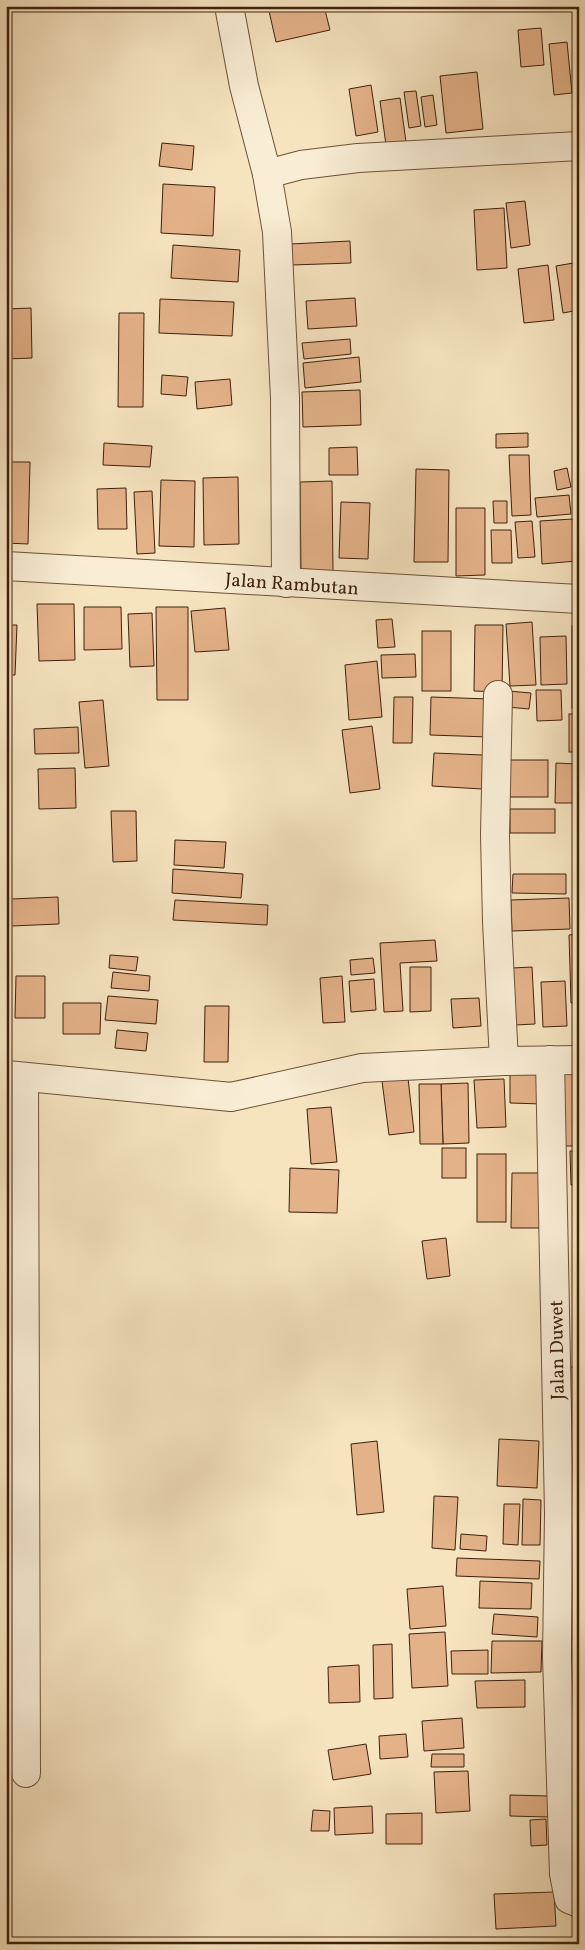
<svg xmlns="http://www.w3.org/2000/svg" width="585" height="1950" viewBox="0 0 585 1950" font-family="Vollkorn,serif">
<style>
.building{fill:#e4b289;stroke:#40200c}
.lines{fill:none;stroke-linecap:round;stroke-linejoin:round}
.minor-casing{stroke:#6e5139;stroke-width:30}
.minor{stroke:#f9edd5;stroke-width:28}
.labels{text-anchor:middle;stroke-width:4;stroke-linejoin:round;paint-order:stroke}
.street-label{font-size:19px;fill:#40200c;stroke:#f9edd5}
</style>
<rect width="100%" height="100%" fill="#f6e4bf"/>
<filter id="stains"><feTurbulence type="fractalNoise" baseFrequency=".004" numOctaves="4"/><feColorMatrix values="0 0 0 0 .2 0 0 0 0 .09 0 0 0 0 .02 0 0 0 .5 -.17"/></filter>
<radialGradient id="worn" r=".72"><stop offset=".6" stop-color="#630" stop-opacity="0"/><stop offset="1" stop-color="#630" stop-opacity=".3"/></radialGradient>
<g class="building">
<path d="M291 6H324L330 30 276 42 269 11Z"/>
<path d="M541 28 544 65 521 67 518 30Z"/>
<path d="M567 42 572 93 554 95 549 44Z"/>
<path d="M579 48V78H578L574 49Z"/>
<path d="M477 72 483 129 446 133 440 76Z"/>
<path d="M579 84V103H578L575 85Z"/>
<path d="M371 85 378 132 356 136 349 89Z"/>
<path d="M416 91 421 126 409 128 404 92Z"/>
<path d="M433 95 437 125 425 127 421 97Z"/>
<path d="M400 98 406 142 386 145 380 101Z"/>
<path d="M162 143 194 146 192 170 159 166Z"/>
<path d="M163 184 215 187 213 236 161 233Z"/>
<path d="M525 201 530 245 511 248 506 203Z"/>
<path d="M504 208 507 268 477 270 474 210Z"/>
<path d="M350 241 351 263 292 265 291 244Z"/>
<path d="M173 245 240 250 238 282 171 278Z"/>
<path d="M579 262V310L563 313 556 266Z"/>
<path d="M548 265 554 320 524 323 518 269Z"/>
<path d="M355 298 357 326 308 329 306 301Z"/>
<path d="M160 299 234 302 232 336 159 333Z"/>
<path d="M31 308 32 358 6 359V309Z"/>
<path d="M119 313H144L143 407H118Z"/>
<path d="M350 339 351 354 304 359 302 343Z"/>
<path d="M359 357 361 382 305 388 303 363Z"/>
<path d="M162 375 188 377 186 396 161 394Z"/>
<path d="M230 379 232 405 197 409 195 382Z"/>
<path d="M360 390 361 425 303 427 302 392Z"/>
<path d="M528 433V447L496 448V434Z"/>
<path d="M104 443 152 446 150 467 103 465Z"/>
<path d="M357 447 358 475H329V448Z"/>
<path d="M509 455H529L531 515 512 516Z"/>
<path d="M6 462H30L28 544 6 543Z"/>
<path d="M567 468 571 487 557 490 554 471Z"/>
<path d="M416 469 449 470 448 562H414Z"/>
<path d="M238 477 239 544 204 545 203 478Z"/>
<path d="M161 480 195 481 194 547 159 546Z"/>
<path d="M332 481 333 571 301 572 300 482Z"/>
<path d="M126 488 127 529H98L97 489Z"/>
<path d="M152 491 155 553 137 554 134 492Z"/>
<path d="M569 495 571 514 537 517 535 498Z"/>
<path d="M493 501H507V523H494Z"/>
<path d="M341 502 370 503 368 559 339 558Z"/>
<path d="M456 508H485V575L456 576Z"/>
<path d="M573 519 576 561 542 564 540 521Z"/>
<path d="M532 521 535 557 518 558 515 522Z"/>
<path d="M491 530H511L512 563H492Z"/>
<path d="M37 604H74L75 660 39 661Z"/>
<path d="M84 607H121L122 649 84 650Z"/>
<path d="M156 607H188V700H157Z"/>
<path d="M225 608 229 650 195 652 191 611Z"/>
<path d="M152 613 154 666 130 667 128 614Z"/>
<path d="M392 619 395 647 378 648 376 620Z"/>
<path d="M532 622 536 685 510 686 506 624Z"/>
<path d="M6 625H17L15 675H6Z"/>
<path d="M475 625H503L502 692 474 691Z"/>
<rect x="572" y="626" width="7" height="82"/>
<rect x="422" y="631" width="29" height="60"/>
<path d="M566 636 567 684 541 685 540 637Z"/>
<path d="M415 654 416 677 382 678 381 655Z"/>
<path d="M377 661 382 717 349 720 345 665Z"/>
<path d="M536 690H561L562 720 537 721Z"/>
<path d="M508 691 531 693 529 709 507 707Z"/>
<path d="M394 697H413L412 743H393Z"/>
<path d="M431 697 490 699 489 737 430 735Z"/>
<path d="M103 700 109 766 85 768 79 702Z"/>
<rect x="569" y="714" width="10" height="38"/>
<path d="M372 726 380 789 350 793 342 730Z"/>
<path d="M78 727 79 753 35 754 34 729Z"/>
<path d="M434 753 483 755 482 789 432 786Z"/>
<rect x="501" y="760" width="47" height="37"/>
<path d="M556 763 576 764 575 803H555Z"/>
<path d="M75 768 76 808 39 809 38 769Z"/>
<rect x="510" y="809" width="45" height="24"/>
<path d="M111 811H136L137 861 113 862Z"/>
<path d="M175 840 226 842 224 868 174 865Z"/>
<path d="M173 869 243 874 241 898 172 893Z"/>
<path d="M513 874H566V894L512 893Z"/>
<path d="M58 897 59 924 11 926V899Z"/>
<path d="M569 898 570 929 512 931 511 900Z"/>
<path d="M175 900 268 905 267 925 173 920Z"/>
<path d="M579 934V1002L571 1003 569 935Z"/>
<path d="M435 940 437 961 400 963 403 1011 384 1012 380 943Z"/>
<path d="M110 955 138 957 136 971 109 968Z"/>
<path d="M373 958 375 973 351 975 350 960Z"/>
<path d="M410 967H431V1011L410 1012Z"/>
<path d="M532 967 535 1024 515 1025 512 968Z"/>
<path d="M113 972 150 976 149 991 111 988Z"/>
<path d="M16 976H45V1018H15Z"/>
<path d="M342 976 345 1022 323 1023 320 978Z"/>
<path d="M374 979 376 1010 351 1012 349 981Z"/>
<path d="M565 981 567 1026 543 1027 541 982Z"/>
<path d="M108 996 158 1000 156 1024 105 1020Z"/>
<path d="M479 998 481 1026 453 1028 451 999Z"/>
<path d="M63 1003H101L100 1034H63Z"/>
<path d="M205 1006H229L228 1062H204Z"/>
<path d="M117 1030 148 1033 146 1051 115 1048Z"/>
<rect x="561" y="1066" width="18" height="80"/>
<path d="M510 1069H544L543 1104 510 1103Z"/>
<path d="M408 1078 414 1132 389 1135 382 1081Z"/>
<path d="M504 1079 506 1127 477 1128 474 1080Z"/>
<path d="M468 1083 469 1143 443 1144 441 1084Z"/>
<path d="M419 1084H441L443 1144H420Z"/>
<path d="M331 1107 337 1162 311 1164 307 1109Z"/>
<rect x="442" y="1148" width="24" height="30"/>
<path d="M570 1151H579V1185H571Z"/>
<rect x="477" y="1154" width="29" height="68"/>
<path d="M290 1168 339 1170 337 1213 289 1212Z"/>
<path d="M512 1173H544L542 1228H511Z"/>
<path d="M446 1238 450 1276 427 1279 422 1241Z"/>
<rect x="570" y="1367" width="9" height="56"/>
<path d="M499 1439 539 1441 537 1488 497 1486Z"/>
<path d="M377 1441 384 1512 357 1515 351 1444Z"/>
<path d="M434 1496 458 1497 455 1550 432 1548Z"/>
<path d="M523 1499 541 1500 540 1545H522Z"/>
<path d="M504 1504H520L518 1545 503 1544Z"/>
<path d="M461 1534 487 1536 486 1551 460 1549Z"/>
<path d="M457 1558 540 1561 539 1579 456 1576Z"/>
<path d="M575 1559H579V1594L573 1593Z"/>
<path d="M480 1581 532 1583 531 1609 479 1608Z"/>
<path d="M443 1586 446 1626 410 1629 407 1589Z"/>
<path d="M494 1614 538 1617 537 1637 492 1634Z"/>
<rect x="571" y="1616" width="8" height="24"/>
<path d="M445 1632 448 1686 412 1688 409 1634Z"/>
<path d="M492 1641H542L541 1672 491 1673Z"/>
<path d="M392 1644 393 1698 374 1699 373 1645Z"/>
<path d="M488 1650V1674H452L451 1651Z"/>
<path d="M359 1665 360 1702 329 1703 328 1667Z"/>
<rect x="570" y="1672" width="9" height="31"/>
<path d="M525 1680V1707L477 1708 475 1681Z"/>
<path d="M567 1708H579V1733L566 1732Z"/>
<path d="M462 1718 464 1748 424 1751 422 1721Z"/>
<path d="M406 1734 408 1757 380 1759 379 1736Z"/>
<path d="M366 1744 371 1774 333 1780 328 1750Z"/>
<path d="M577 1752H579V1796H578Z"/>
<path d="M432 1754H464V1767H431Z"/>
<path d="M468 1771 470 1811 436 1813 434 1772Z"/>
<path d="M510 1795 548 1796V1817L510 1816Z"/>
<rect x="576" y="1804" width="3" height="38"/>
<path d="M372 1806 373 1833 335 1835 334 1808Z"/>
<path d="M313 1810 330 1811 329 1831H311Z"/>
<path d="M422 1813V1844H386V1814Z"/>
<path d="M546 1819 547 1845 531 1846 530 1820Z"/>
<path d="M554 1892 556 1926 496 1929 494 1894Z"/>
</g>
<g class="lines">
<defs>
<g id="minor">
<path d="M229 6 244 86 267 174"/>
<path d="M6 566 579 599"/>
<path d="M286 583 285 398 277 232 267 174 301 165 358 158 579 146"/>
<path d="M498 695 495 835 497 922 504 1061"/>
<path d="M550 1060 559 1513 557 1657 564 1874 569 1899 579 1903"/>
<path d="M7 1075 231 1097 362 1068 504 1061 579 1060"/>
<path d="M24 1078 26 1773"/>
</g>
</defs>
<use href="#minor" class="minor-casing"/>
<use href="#minor" class="minor"/>
</g>
<g class="labels">
<g class="street-label">
<text transform="translate(292 583) rotate(4)" y="7">Jalan Rambutan</text>
<text transform="translate(556 1350) rotate(-91)" y="7">Jalan Duwet</text>
</g>
</g>
<rect width="585" height="1950" fill="none" stroke="#f6e4bf" stroke-width="25"/>
<rect x="8" y="8" width="570" height="1935" fill="none" stroke="#40200c" stroke-width="2.5"/>
<rect x="12" y="12" width="560" height="1925" fill="none" stroke="#40200c"/>
<rect width="100%" height="100%" filter="url(#stains)"/>
<rect width="100%" height="100%" fill="url(#worn)"/>
</svg>
